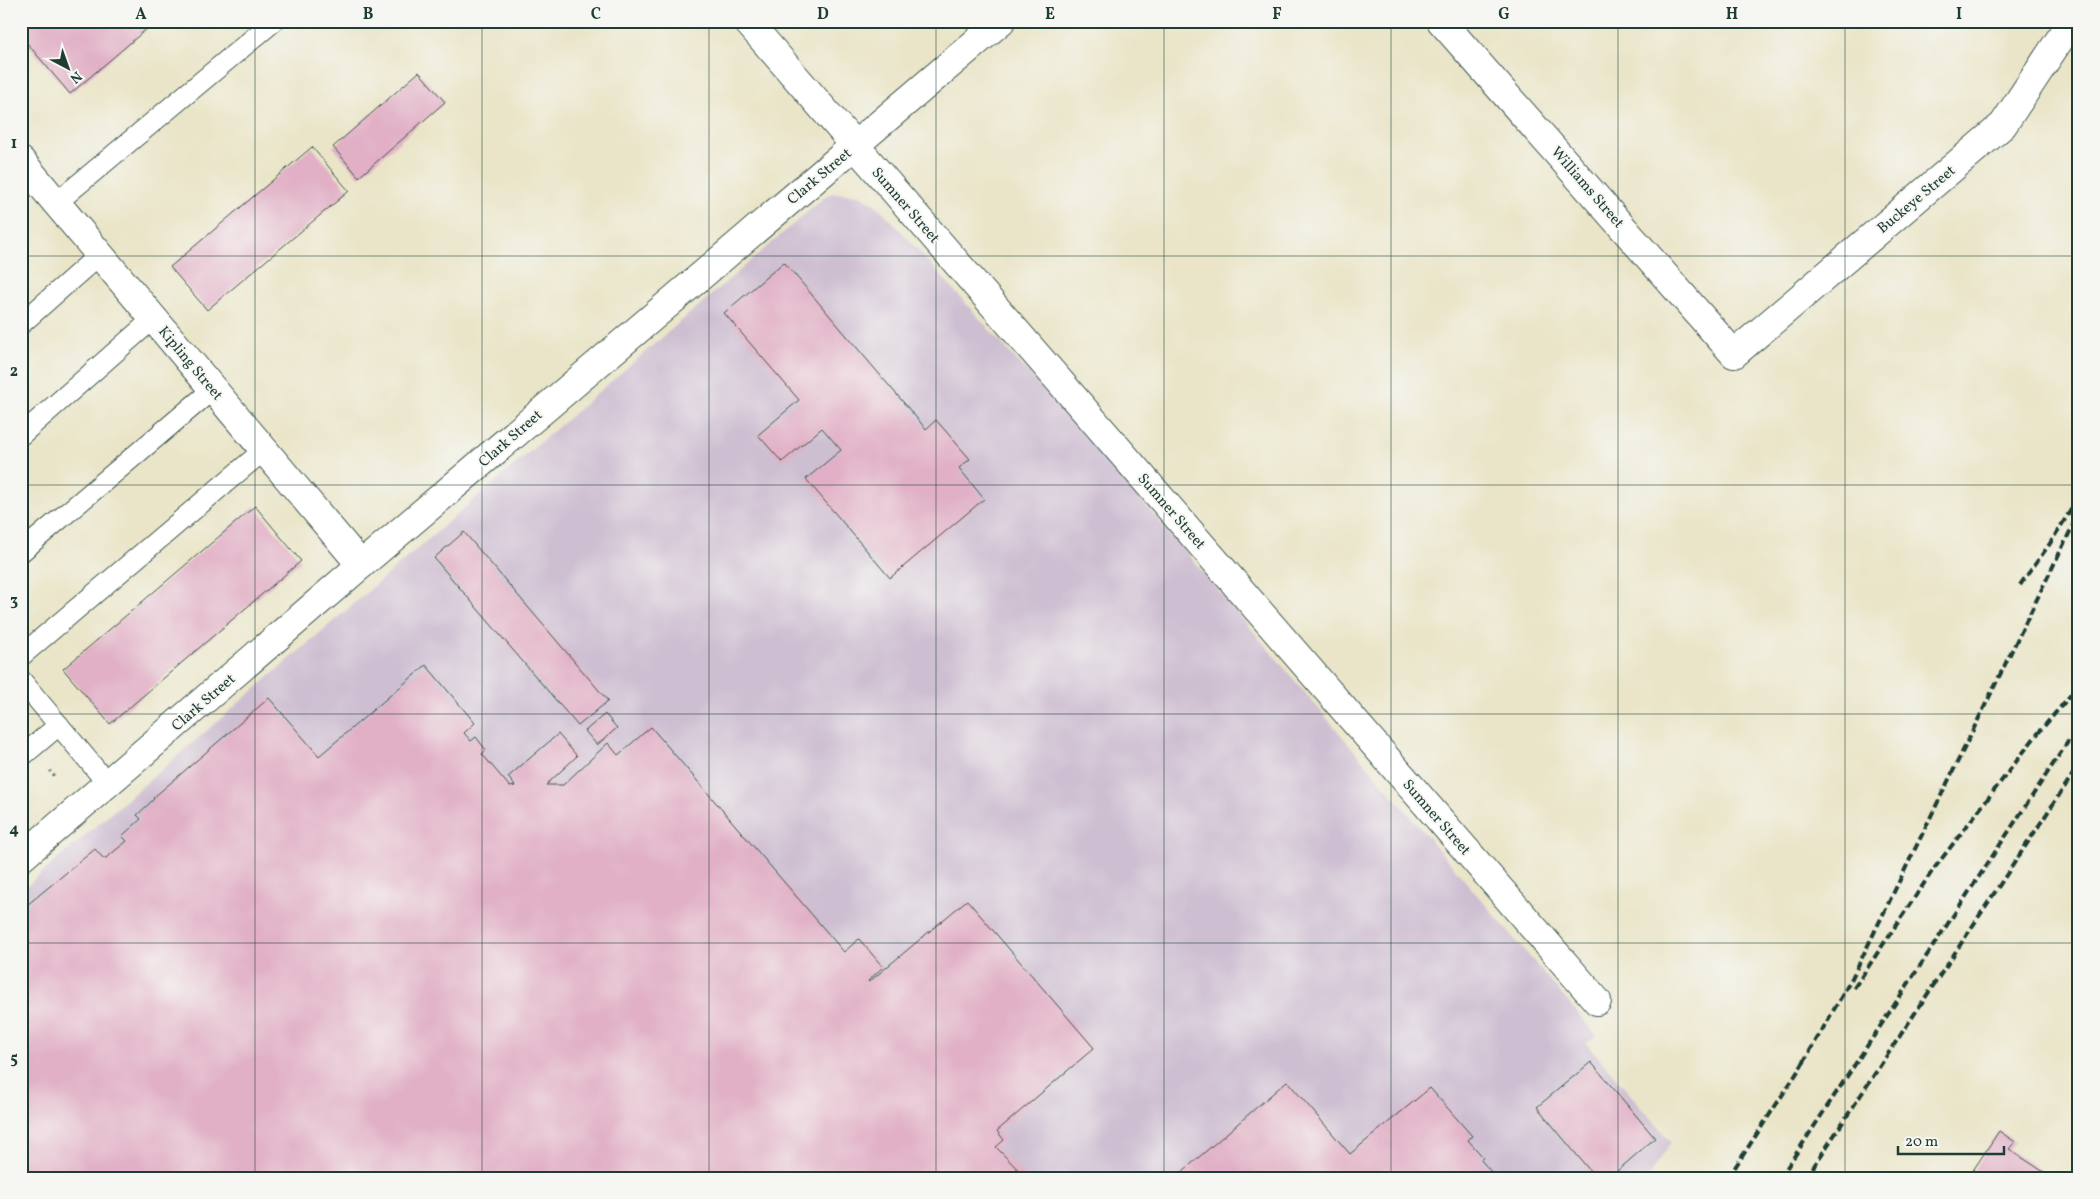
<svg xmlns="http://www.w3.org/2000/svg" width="2100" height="1199" viewBox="0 0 2100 1199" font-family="Vollkorn,serif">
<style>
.industrial{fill:#cebed1}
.building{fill:#e1b0c6}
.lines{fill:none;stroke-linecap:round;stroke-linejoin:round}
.service-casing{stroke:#3d564a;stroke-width:22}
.minor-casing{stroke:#3d564a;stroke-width:30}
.path{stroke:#3d564a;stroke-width:3;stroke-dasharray:1 4;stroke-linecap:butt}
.service{stroke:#fff;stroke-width:20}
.minor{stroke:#fff;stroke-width:28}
.rail{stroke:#1f3d34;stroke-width:4;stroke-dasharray:8 4;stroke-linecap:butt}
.grid{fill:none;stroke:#1f3d34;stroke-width:1;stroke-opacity:0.55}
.labels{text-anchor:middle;stroke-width:4;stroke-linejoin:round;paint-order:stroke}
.street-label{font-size:15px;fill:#1f3d34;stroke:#f6f6f2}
.neatline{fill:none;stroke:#1f3d34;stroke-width:2}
.grid-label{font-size:16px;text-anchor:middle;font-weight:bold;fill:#1f3d34}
</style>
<rect width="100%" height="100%" fill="#f6f6f2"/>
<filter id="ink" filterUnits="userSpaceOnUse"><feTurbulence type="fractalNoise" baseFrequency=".02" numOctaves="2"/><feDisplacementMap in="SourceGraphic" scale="10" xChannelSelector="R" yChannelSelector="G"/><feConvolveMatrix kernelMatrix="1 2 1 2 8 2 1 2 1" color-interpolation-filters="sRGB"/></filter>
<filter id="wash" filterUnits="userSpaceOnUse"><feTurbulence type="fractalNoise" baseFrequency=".0096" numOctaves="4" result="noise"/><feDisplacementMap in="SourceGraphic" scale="20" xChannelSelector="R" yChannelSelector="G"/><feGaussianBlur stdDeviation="1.12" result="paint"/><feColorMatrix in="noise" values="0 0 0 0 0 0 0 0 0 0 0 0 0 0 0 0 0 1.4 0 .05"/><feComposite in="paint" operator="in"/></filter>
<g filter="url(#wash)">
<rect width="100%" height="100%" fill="#eae5c8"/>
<path class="industrial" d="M834 193 860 195 875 204 891 220 1121 476 1597 1036 1586 1043 1671 1142 1648 1178H21V891L827 195Z"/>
<g id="blocks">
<g class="building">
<path d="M21 21H156L70 94 21 36Z"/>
<path d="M419 72 445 102 359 177 333 147Z"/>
<path d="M312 147 349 191 207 310 170 267Z"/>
<path d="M784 262 926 429 936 420 970 459 959 468 984 499 890 578 806 479 841 450 822 428 782 462 758 435 799 400 724 313Z"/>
<path d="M255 506 301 561 110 724 63 669Z"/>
<path d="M464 532 608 701 578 726 434 558Z"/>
<path d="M426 665 475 723 464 733 471 741 476 737 486 750 482 754 510 787 515 786 508 777 558 734 577 756 546 785H563L608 743 618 755 651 727 844 952 859 939 883 967 868 981 869 982 967 900 1094 1048 997 1131 1004 1140 996 1147 1026 1178H21V910L95 849 103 858H106L127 841 122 836 141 819 137 815 154 799 153 798 269 698 319 756Z"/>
<path d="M605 714 617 728 597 745 585 731Z"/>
<path d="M1591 1062 1655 1138 1609 1178H1596L1537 1107Z"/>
<path d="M1287 1081 1350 1154 1430 1088 1472 1136 1468 1140 1483 1157 1481 1160 1496 1178H1175Z"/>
<path d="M1999 1131 2015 1142 2009 1149 2053 1178H1968Z"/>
</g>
</g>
</g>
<g filter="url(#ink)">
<use href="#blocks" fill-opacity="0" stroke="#3d564a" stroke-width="1"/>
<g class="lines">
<defs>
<g id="service">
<path d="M56 203 274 21"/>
<path d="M21 324 100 254"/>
<path d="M21 435 154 318"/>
<path d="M21 552 213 389"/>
<path d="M21 656 264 450"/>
<path d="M21 680 108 784"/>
<path d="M21 757 59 725"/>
</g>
<g id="minor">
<path d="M747 21 1597 1001"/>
<path d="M1441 21 1734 354 2003 125 2072 21"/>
<path d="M21 161 361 565"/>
<path d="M21 858 361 565 1001 21"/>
</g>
</defs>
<use href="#service" class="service-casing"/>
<use href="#minor" class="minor-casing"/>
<path class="path" d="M50 771 56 778"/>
<use href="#service" class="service"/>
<use href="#minor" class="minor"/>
<g class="rail">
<path d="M2020 585 2049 545 2079 497"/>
<path d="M1854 988 1933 870 2035 737 2079 685"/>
<path d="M1803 1063 1851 980 2079 513"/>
<path d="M1728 1178 1806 1059"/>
<path d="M1780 1178 2079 725"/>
<path d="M1806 1178 2079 765"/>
</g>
</g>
</g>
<path class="grid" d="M255 21V1178M482 21V1178M709 21V1178M936 21V1178M1164 21V1178M1391 21V1178M1618 21V1178M1845 21V1178M21 256H2079M21 485H2079M21 714H2079M21 943H2079"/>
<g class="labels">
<g class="street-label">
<text transform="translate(819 176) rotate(-40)" y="5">Clark Street</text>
<text transform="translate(1588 187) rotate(49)" y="5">Williams Street</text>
<text transform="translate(1916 199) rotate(-40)" y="5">Buckeye Street</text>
<text transform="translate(906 205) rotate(49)" y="5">Sumner Street</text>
<text transform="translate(191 363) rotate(50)" y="5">Kipling Street</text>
<text transform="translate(510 438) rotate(-41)" y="5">Clark Street</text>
<text transform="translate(1172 511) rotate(49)" y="5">Sumner Street</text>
<text transform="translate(203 702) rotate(-41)" y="5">Clark Street</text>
<text transform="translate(1437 817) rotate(49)" y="5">Sumner Street</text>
</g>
</g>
<rect width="2100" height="1199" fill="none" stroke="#f6f6f2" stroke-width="55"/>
<g transform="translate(68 68) rotate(139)" stroke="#f6f6f2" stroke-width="4" paint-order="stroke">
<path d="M0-4L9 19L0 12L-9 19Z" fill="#1f3d34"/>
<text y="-8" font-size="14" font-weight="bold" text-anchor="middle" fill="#1f3d34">N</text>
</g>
<path d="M1898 1146v8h106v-8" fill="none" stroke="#1f3d34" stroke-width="2.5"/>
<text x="1905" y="1146" font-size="15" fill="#1f3d34" stroke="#f6f6f2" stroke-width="4" paint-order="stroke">20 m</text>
<rect x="28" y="28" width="2044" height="1144" class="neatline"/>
<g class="grid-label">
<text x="141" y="19">A</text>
<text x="368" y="19">B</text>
<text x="596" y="19">C</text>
<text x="823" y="19">D</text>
<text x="1050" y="19">E</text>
<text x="1277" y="19">F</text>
<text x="1504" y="19">G</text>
<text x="1732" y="19">H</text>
<text x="1959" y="19">I</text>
<text x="14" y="148">1</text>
<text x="14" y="376">2</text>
<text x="14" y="605">3</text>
<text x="14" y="834">4</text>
<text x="14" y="1063">5</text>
</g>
</svg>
